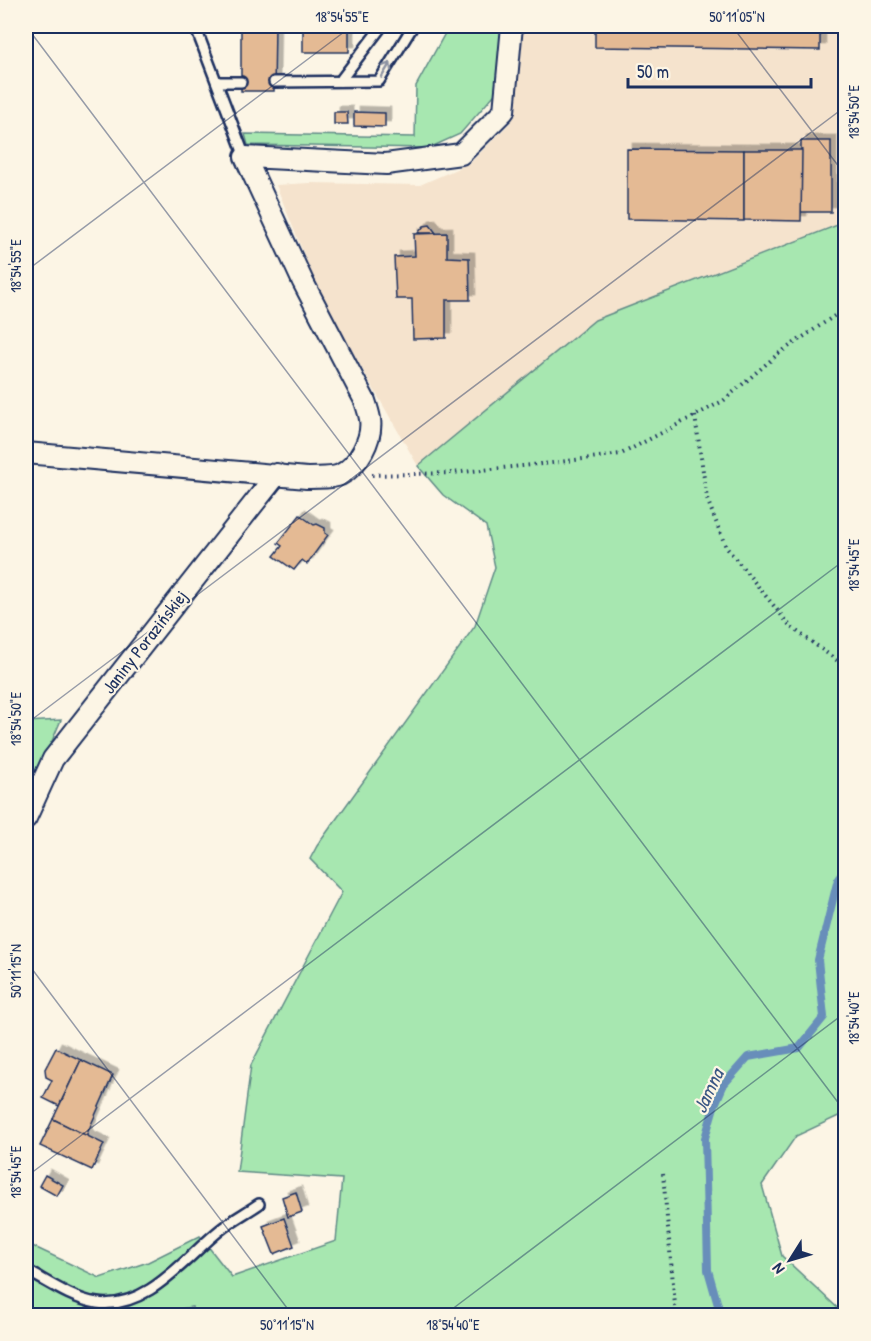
<svg xmlns="http://www.w3.org/2000/svg" width="871" height="1341" viewBox="0 0 871 1341" font-family="'Patrick Hand',sans-serif">
<style>
.built{fill:#f5e3cd}
.green{fill:#a7e7b0;stroke:#618b87;stroke-width:1.5}
.lines{fill:none;stroke-linecap:round;stroke-linejoin:round}
.stream{stroke:#678eba;stroke-width:8}
.building{fill:#e4ba94;stroke:#1b2f5e;stroke-width:1.5;filter:url(#shadow)}
.service-casing{stroke:#1b2f5e;stroke-width:14}
.minor-casing{stroke:#1b2f5e;stroke-width:24}
.path{stroke:#1b2f5e;stroke-width:4;stroke-dasharray:1.5 4.5;stroke-linecap:butt}
.service{stroke:#fcf5e5;stroke-width:9}
.minor{stroke:#fcf5e5;stroke-width:20}
.oneway{stroke:#8c92a2}
.ticks{fill:none;stroke:#1b2f5e;stroke-width:1.5;stroke-opacity:0.45}
.labels{text-anchor:middle;stroke-width:4.5;stroke-linejoin:round;paint-order:stroke}
.street-label{font-size:18px;fill:#1b2f5e;stroke:#fcf5e5}
.water-label{font-size:20px;font-style:italic;fill:#3a5684;stroke:#fcf5e5}
.neatline{fill:none;stroke:#1b2f5e;stroke-width:2}
.ticks-label{font-size:15px;text-anchor:middle;fill:#1b2f5e}
</style>
<defs>
<filter id="shadow"><feDropShadow dx="5.5" dy="-5.5" stdDeviation="0" flood-color="#0004"/></filter>
</defs>
<rect width="100%" height="100%" fill="#fcf5e5"/>
<filter id="ink" filterUnits="userSpaceOnUse"><feTurbulence type="fractalNoise" baseFrequency=".0167" numOctaves="2"/><feDisplacementMap in="SourceGraphic" scale="12" xChannelSelector="R" yChannelSelector="G"/><feConvolveMatrix kernelMatrix="1 2 1 2 8 2 1 2 1" color-interpolation-filters="sRGB"/></filter>
<g filter="url(#ink)">
<path class="built" d="M522 26H845V222L595 320 418 466 322 299 276 185 309 183 420 185 470 163 511 122Z"/>
<g class="green">
<path d="M449 26H505L501 87 460 134 429 148 248 145 245 134 415 137 416 86Z"/>
<path d="M845 222V1113L796 1136 762 1185 782 1256 845 1315 193 1316 192 1307 148 1315 26 1316V1243L100 1278 148 1262 200 1236 232 1277 336 1241 342 1179 237 1172 251 1065 342 892 310 859 317 846 475 626 495 567 486 526 443 495 418 466 595 320Z"/>
<path d="M61 720 26 802V722Z"/>
</g>
<g class="lines">
<path class="stream" d="M721 1316 708 1270 705 1138 714 1107 724 1084 748 1057 799 1048 824 1017 818 960 838 879 846 868"/>
</g>
<g class="building">
<path d="M241 26H275L274 91H241Z"/>
<rect x="303" y="26" width="46" height="26"/>
<path d="M595 26H820V50L595 47Z"/>
<path d="M334 112H347L348 124H334Z"/>
<path d="M354 112 385 113V127L354 126Z"/>
<rect x="801" y="141" width="30" height="71"/>
<path d="M627 149 744 150V221L627 219Z"/>
<path d="M744 150H802L801 221 744 220Z"/>
<path d="M430 225 436 233H418L424 226Z"/>
<path d="M447 233V257L469 258 470 300H446V338L413 339 412 299H396L394 257 415 256 414 234Z"/>
<path d="M300 515 314 525 317 524 325 528V533L328 535 307 564 302 560 294 570 274 556 282 546 278 543Z"/>
<path d="M56 1048 81 1060 59 1106 43 1098 52 1080 46 1077 45 1069Z"/>
<path d="M81 1060 113 1075 86 1136 53 1119Z"/>
<path d="M53 1119 104 1144 92 1170 40 1146Z"/>
<path d="M45 1175 63 1185 57 1196 39 1186Z"/>
<path d="M296 1192 302 1212 288 1217 282 1197Z"/>
<path d="M284 1218 294 1246 274 1254 263 1226Z"/>
</g>
<g class="lines">
<defs>
<g id="service">
<path d="M195 26 245 157"/>
<path d="M340 81 382 26"/>
<path d="M217 82H241"/>
<path d="M274 82 379 81 413 26"/>
<path d="M26 1270C48 1282 72 1299 97 1303 147 1310 185 1258 220 1230 232 1220 246 1213 259 1204"/>
</g>
<g id="minor">
<path d="M26 453 307 478C317 477 331 479 340 475 358 466 373 439 370 419 369 413 367 407 365 401L303 282 245 157 386 164 461 154 504 111 512 26"/>
<path d="M26 818 53 759 277 474"/>
</g>
</defs>
<use href="#service" class="service-casing"/>
<use href="#minor" class="minor-casing"/>
<g class="path">
<path d="M695 416 707 499 726 547 791 627 846 667"/>
<path d="M372 475 452 473 552 463 621 454 723 401 778 354 846 308"/>
<path d="M663 1174 676 1316"/>
</g>
<use href="#service" class="service"/>
<use href="#minor" class="minor"/>
</g>
<defs><path id="oneway-shaft" d="M-6 0H5M1.5-3L5.5 0L1.5 3" fill="none" stroke-width="1.6" stroke-linecap="round" stroke-linejoin="round" transform="scale(1.5)"/></defs>
<use class="oneway" href="#oneway-shaft" transform="translate(386 70) rotate(-59)"/>
</g>
<path class="ticks" d="M26 26 846 1113M732 26 846 176M26 271 352 26M26 724 846 106M26 961 293 1316M26 1177 846 559M443 1316 846 1012"/>
<g class="labels">
<g class="street-label">
<text transform="translate(145 642) rotate(-52)" y="6">Janiny Porazińskiej</text>
</g>
<g class="water-label">
<text transform="translate(708 1091) rotate(-65)" y="7">Jamna</text>
</g>
</g>
<rect width="871" height="1341" fill="none" stroke="#fcf5e5" stroke-width="66"/>
<g transform="translate(790 1260) rotate(233)" stroke="#fcf5e5" stroke-width="4.5" paint-order="stroke">
<path d="M0-4.5L10 22L0 15L-10 22Z" fill="#1b2f5e"/>
<text y="-9" font-size="16" font-weight="bold" text-anchor="middle" fill="#1b2f5e">N</text>
</g>
<path d="M628 78v9h183v-9" fill="none" stroke="#1b2f5e" stroke-width="3"/>
<text x="637" y="78" font-size="18" fill="#1b2f5e" stroke="#fcf5e5" stroke-width="4.5" paint-order="stroke">50 m</text>
<rect x="33" y="33" width="805" height="1275" class="neatline"/>
<g class="ticks-label">
<text x="342" y="22">18°54'55"E</text>
<text x="737" y="22">50°11'05"N</text>
<text transform="translate(854 112) rotate(-90)" y="5">18°54'50"E</text>
<text transform="translate(16 266) rotate(-90)" y="5">18°54'55"E</text>
<text transform="translate(854 565) rotate(-90)" y="5">18°54'45"E</text>
<text transform="translate(16 719) rotate(-90)" y="5">18°54'50"E</text>
<text transform="translate(16 971) rotate(-90)" y="5">50°11'15"N</text>
<text transform="translate(854 1018) rotate(-90)" y="5">18°54'40"E</text>
<text transform="translate(16 1172) rotate(-90)" y="5">18°54'45"E</text>
<text x="287" y="1330">50°11'15"N</text>
<text x="453" y="1330">18°54'40"E</text>
</g>
</svg>
